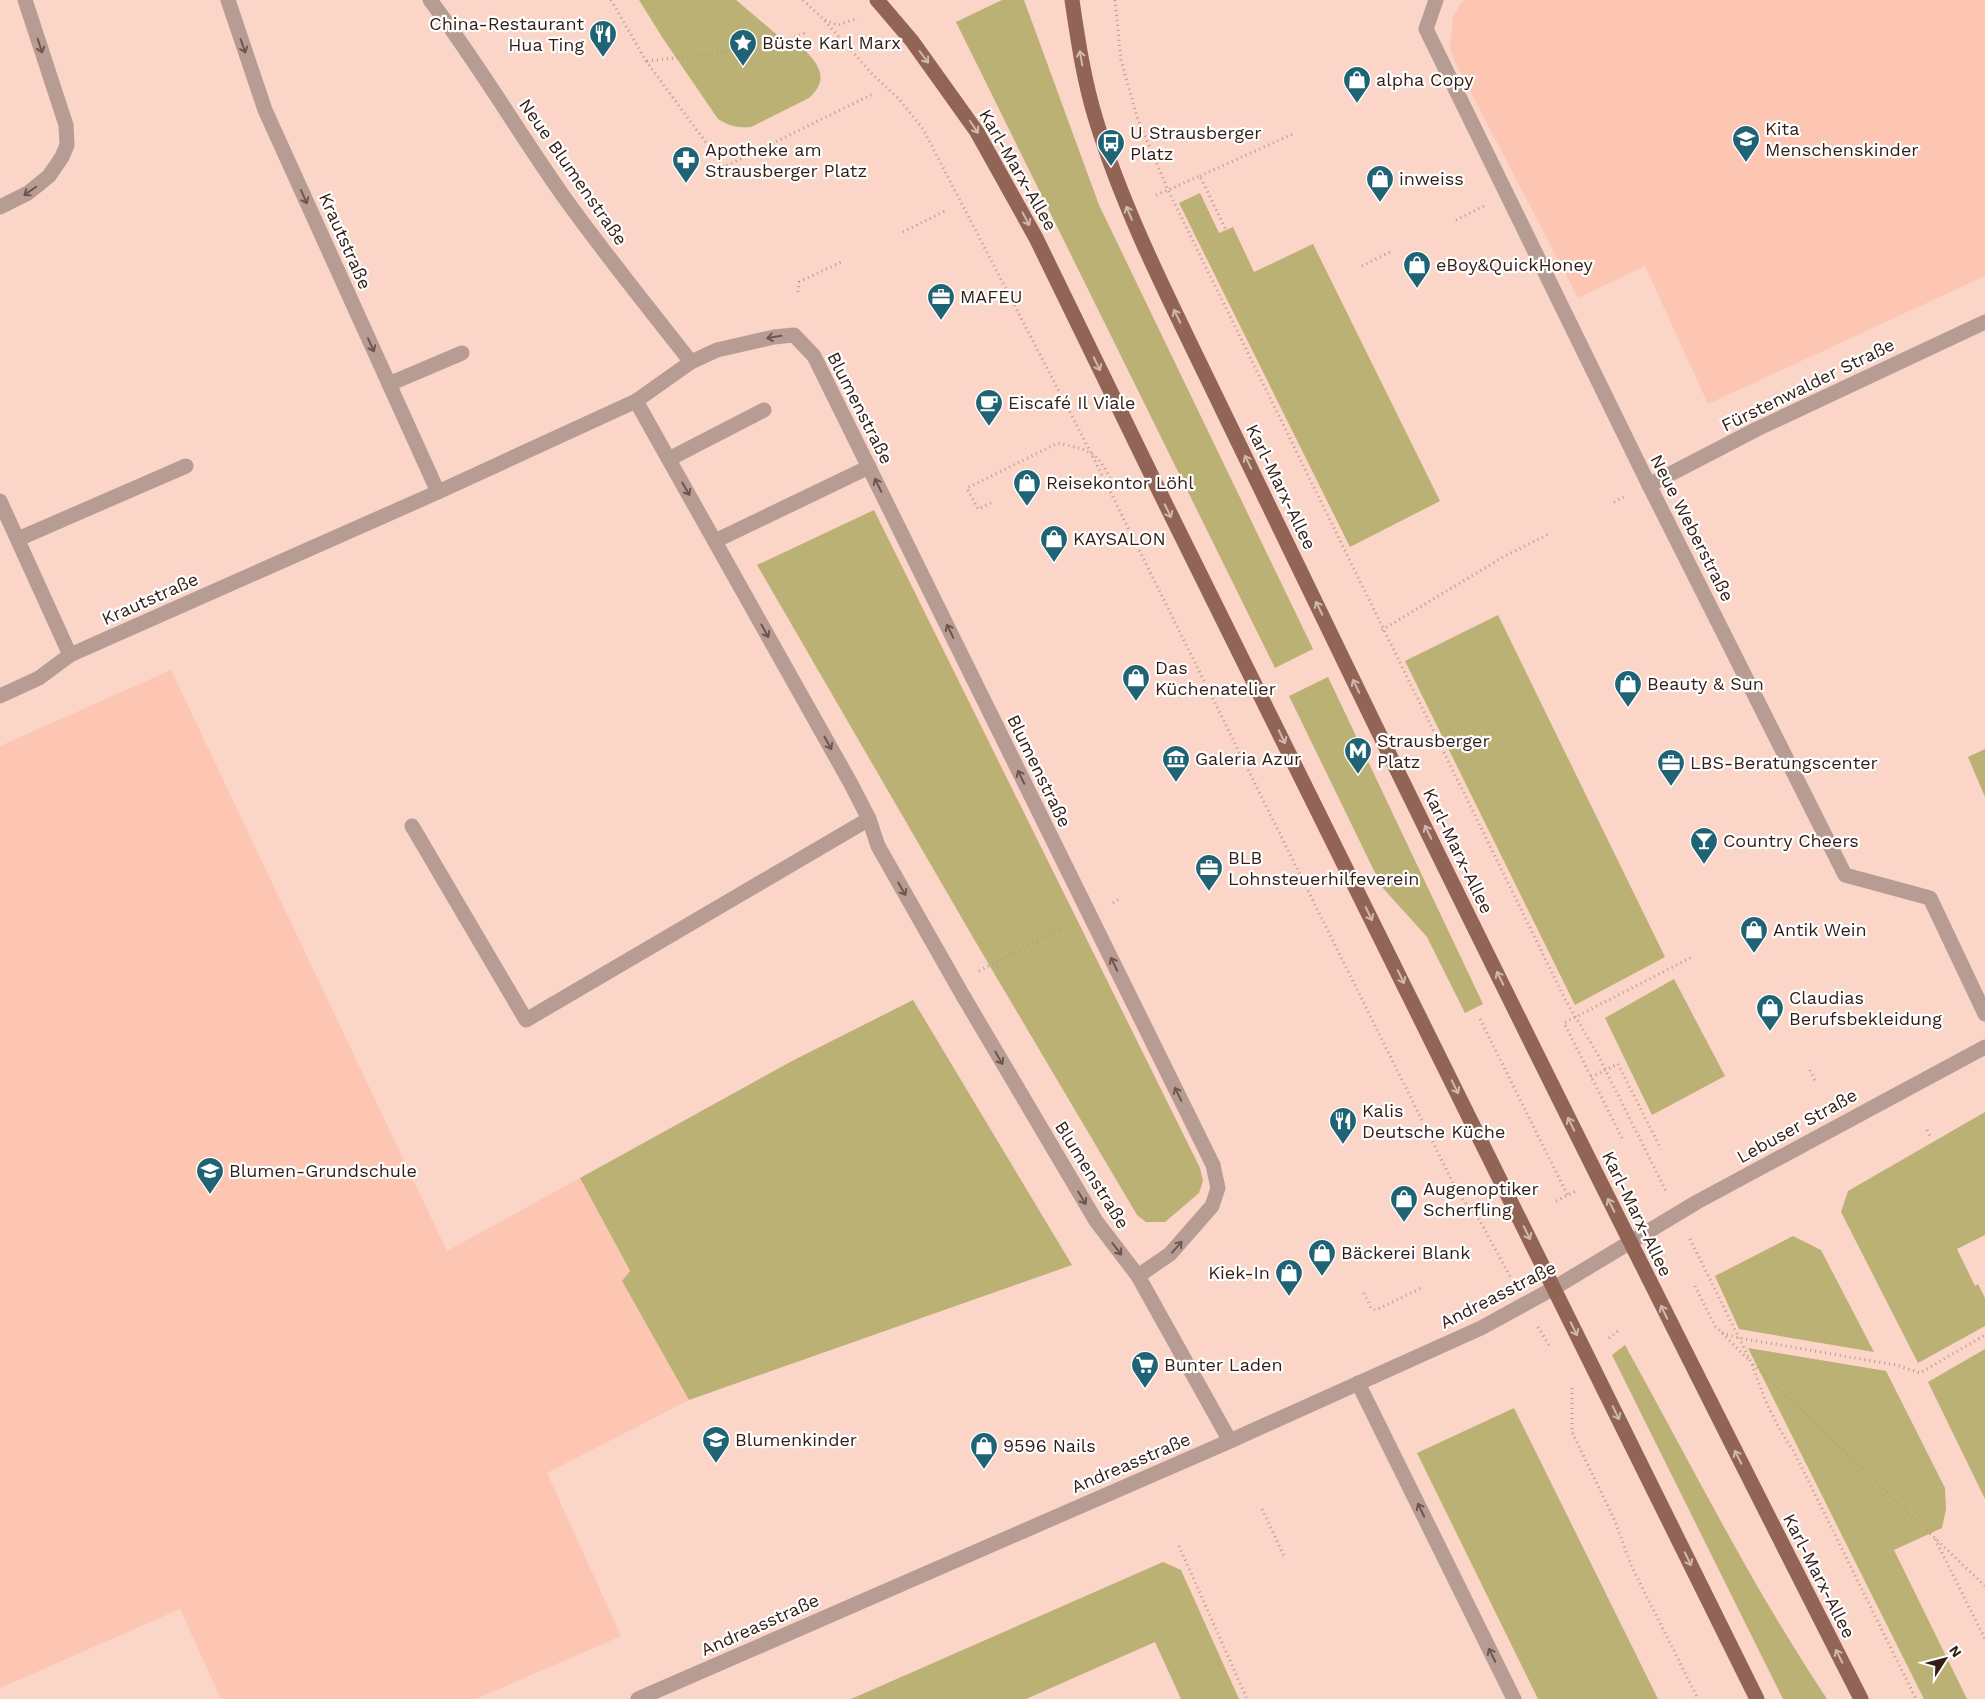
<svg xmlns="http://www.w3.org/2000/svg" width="1985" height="1699" viewBox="0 0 1985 1699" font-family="'Work Sans',sans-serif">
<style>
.built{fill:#fdc6b3}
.green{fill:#bcb175}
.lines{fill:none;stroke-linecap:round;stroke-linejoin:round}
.path{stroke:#b9998e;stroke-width:3;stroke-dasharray:1 4;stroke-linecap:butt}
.service{stroke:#b79c93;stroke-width:15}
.minor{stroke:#b79c93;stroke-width:15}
.tertiary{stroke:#b79c93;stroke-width:15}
.primary{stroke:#926455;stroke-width:15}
.oneway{stroke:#6e564e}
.oneway2{stroke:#ceb9b2}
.labels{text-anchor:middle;stroke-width:4.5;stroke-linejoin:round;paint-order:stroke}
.poi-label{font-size:18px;fill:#331d15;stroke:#fff;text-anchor:start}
.street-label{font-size:18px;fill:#331d15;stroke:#fff}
</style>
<rect width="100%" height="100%" fill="#fad5c8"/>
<g class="built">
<path d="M1465 0H1985V276L1708 404 1645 266 1578 298 1454 60 1450 47 1453 17 1461 3Z"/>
<path d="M171 670 447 1251 580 1178 630 1272 622 1281 689 1400 547 1473 621 1636 476 1699H221L180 1609 0 1688V746Z"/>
</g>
<g class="green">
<path d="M639 0H736L789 45 798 43C815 61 833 76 809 98L751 127C738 128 729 126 718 119L664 40Z"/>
<path d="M1002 0H1024L1099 205 1313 649 1275 668 956 22Z"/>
<path d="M1200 193 1219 233 1233 227 1254 272 1313 244 1440 501 1350 547 1179 203Z"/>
<path d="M874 510 1200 1168 1203 1181 1199 1193 1165 1222H1146L1137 1215 978 946 757 565Z"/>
<path d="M1498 615 1665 957 1575 1005 1405 661Z"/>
<path d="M1328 677 1483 1004 1465 1013 1427 937 1382 887 1289 696Z"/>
<path d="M1985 749V797L1968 757Z"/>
<path d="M1674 979 1725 1076 1652 1115 1605 1018Z"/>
<path d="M913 1000 1072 1265 689 1400 622 1281 630 1271 580 1178 792 1061Z"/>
<path d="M1985 1112V1235L1957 1249 1975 1286 1978 1284 1985 1298V1326L1918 1363 1841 1212 1848 1191Z"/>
<path d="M1793 1236 1821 1250 1874 1352 1739 1329 1715 1276Z"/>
<path d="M1625 1345C1691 1464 1751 1585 1827 1699H1783L1612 1355Z"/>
<path d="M1748 1348 1886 1371 1945 1488 1946 1509 1942 1528 1894 1550 1967 1699H1924Z"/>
<path d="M1985 1349V1499L1928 1382Z"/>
<path d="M1514 1408 1658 1699H1538L1417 1453Z"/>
<path d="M1163 1562 1181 1570 1239 1699H1181L1155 1642 1026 1699H851Z"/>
</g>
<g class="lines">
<g class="path">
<path d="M611 0 646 61 724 167 873 94"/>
<path d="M803 0 824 20 874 76 900 100 923 129 1090 451 1459 1195 1480 1221 1512 1280"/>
<path d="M1115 0 1121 60 1137 117 1168 190 1565 999 1598 1055 1666 1191"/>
<path d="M825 20 838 25 858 18"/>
<path d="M647 61 765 48 805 33"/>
<path d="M1200 176 1295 133"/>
<path d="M1156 195 1200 176 1226 230"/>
<path d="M1456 220 1484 206"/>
<path d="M903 232 945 211"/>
<path d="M1362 266 1390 252"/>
<path d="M798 292 799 282 841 262"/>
<path d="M1614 502 1626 496"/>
<path d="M991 503 978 509 967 488 1058 443C1097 452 1096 452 1115 487"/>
<path d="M1107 545 1134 531"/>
<path d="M1382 630 1503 557 1551 533"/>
<path d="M1113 903 1121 898"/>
<path d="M979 971 1064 927"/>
<path d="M1480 1019 1568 1196"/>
<path d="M1810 1070 1815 1081"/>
<path d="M1591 1077 1618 1064 1661 1149"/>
<path d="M1927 1130 1930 1136"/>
<path d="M1622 1138 1564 1023 1694 956"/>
<path d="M1556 1201 1576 1191"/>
<path d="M1690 1239 1751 1362 1766 1402 1779 1428 1794 1452 1916 1699"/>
<path d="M1695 1286 1715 1326 1748 1359"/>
<path d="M1364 1293 1371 1308 1376 1310 1423 1287"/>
<path d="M1538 1327 1550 1347"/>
<path d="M1722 1333 1739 1338 1896 1365 1920 1373 1985 1335"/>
<path d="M1609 1338 1618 1331"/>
<path d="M1753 1364 1985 1586"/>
<path d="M1572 1388V1432L1615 1521 1631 1565 1698 1699"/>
<path d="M1262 1509 1285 1558"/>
<path d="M1935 1539 1985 1639"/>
<path d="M1179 1546 1247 1699"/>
</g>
<g class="service">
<path d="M228 0 265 110 438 492"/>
<path d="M0 207 28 193 49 176 62 157 67 145 66 125 25 0"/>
<path d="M389 384 462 353"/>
<path d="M669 459 764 410"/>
<path d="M0 501 70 655"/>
<path d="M18 539 186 466"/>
<path d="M715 541 869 467"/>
<path d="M412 826 526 1020 869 819"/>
</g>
<g class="minor">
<path d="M430 0C478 63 518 132 564 197 604 253 648 307 691 362"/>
<path d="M1436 0 1426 29 1649 485 1845 875 1930 898 1985 1014"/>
<path d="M636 401 851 784 869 819 878 846 962 994 1096 1221 1138 1276 1230 1441"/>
<path d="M1649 485 1757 429 1985 322"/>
<path d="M0 696 39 678 70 655 438 492 636 401 691 362 717 350 774 337 794 335 814 356 1213 1165 1218 1188 1212 1206 1170 1254 1138 1276"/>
<path d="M1358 1383 1514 1699"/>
</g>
<path class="tertiary" d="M638 1699 1230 1441 1481 1328 1554 1288 1697 1202 1985 1047"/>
<g class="primary">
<path d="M877 0 912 41 977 132 1036 238 1167 507 1757 1699"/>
<path d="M1072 0C1078 41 1084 81 1096 120 1124 211 1167 295 1208 380 1248 462 1288 544 1327 626 1501 986 1680 1343 1861 1699"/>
</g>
</g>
<defs><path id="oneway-shaft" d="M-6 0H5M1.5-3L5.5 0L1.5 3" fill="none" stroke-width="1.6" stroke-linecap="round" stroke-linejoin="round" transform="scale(1.25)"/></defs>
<g class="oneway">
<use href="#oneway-shaft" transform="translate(40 46) rotate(72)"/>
<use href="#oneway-shaft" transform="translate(243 46) rotate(71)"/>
<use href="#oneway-shaft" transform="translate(30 191) rotate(145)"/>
<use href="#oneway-shaft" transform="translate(304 197) rotate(66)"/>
<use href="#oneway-shaft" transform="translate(774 337) rotate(171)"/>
<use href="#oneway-shaft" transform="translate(371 345) rotate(66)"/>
<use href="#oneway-shaft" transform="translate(878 485) rotate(-116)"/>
<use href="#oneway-shaft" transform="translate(686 489) rotate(60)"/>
<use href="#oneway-shaft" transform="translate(765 631) rotate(61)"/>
<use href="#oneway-shaft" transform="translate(950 631) rotate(-116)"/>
<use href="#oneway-shaft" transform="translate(828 743) rotate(61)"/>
<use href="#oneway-shaft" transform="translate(1021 777) rotate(-116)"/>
<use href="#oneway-shaft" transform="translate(902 889) rotate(60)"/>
<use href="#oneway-shaft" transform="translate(1114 964) rotate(-116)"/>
<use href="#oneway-shaft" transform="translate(999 1058) rotate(60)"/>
<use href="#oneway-shaft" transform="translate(1178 1094) rotate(-116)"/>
<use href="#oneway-shaft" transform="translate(1082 1198) rotate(59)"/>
<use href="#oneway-shaft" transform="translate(1177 1247) rotate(-49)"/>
<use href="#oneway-shaft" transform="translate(1117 1249) rotate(52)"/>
<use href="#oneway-shaft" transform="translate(1421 1510) rotate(-116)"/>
<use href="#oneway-shaft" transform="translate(1492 1655) rotate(-116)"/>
</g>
<g class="oneway2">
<use href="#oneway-shaft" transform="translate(924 57) rotate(53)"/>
<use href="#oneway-shaft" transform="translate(1081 58) rotate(-100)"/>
<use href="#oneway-shaft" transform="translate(974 127) rotate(56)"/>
<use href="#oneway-shaft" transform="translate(1129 213) rotate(-113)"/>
<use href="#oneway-shaft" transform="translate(1026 219) rotate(62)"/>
<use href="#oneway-shaft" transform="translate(1177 316) rotate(-116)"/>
<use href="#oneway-shaft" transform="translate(1097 364) rotate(64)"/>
<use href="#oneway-shaft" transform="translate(1248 462) rotate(-116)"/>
<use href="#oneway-shaft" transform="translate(1168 511) rotate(64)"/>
<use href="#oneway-shaft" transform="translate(1319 608) rotate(-116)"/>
<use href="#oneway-shaft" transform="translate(1356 686) rotate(-116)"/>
<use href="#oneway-shaft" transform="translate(1282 737) rotate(64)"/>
<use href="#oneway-shaft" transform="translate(1428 832) rotate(-116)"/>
<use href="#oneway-shaft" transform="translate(1369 914) rotate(64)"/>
<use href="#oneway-shaft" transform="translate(1401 977) rotate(64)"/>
<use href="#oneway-shaft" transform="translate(1500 978) rotate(-116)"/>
<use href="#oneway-shaft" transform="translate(1455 1087) rotate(64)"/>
<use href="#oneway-shaft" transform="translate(1571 1124) rotate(-116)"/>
<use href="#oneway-shaft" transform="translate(1611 1205) rotate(-117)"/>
<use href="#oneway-shaft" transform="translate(1527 1233) rotate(64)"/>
<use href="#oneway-shaft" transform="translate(1664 1312) rotate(-116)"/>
<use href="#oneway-shaft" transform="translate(1574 1329) rotate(64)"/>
<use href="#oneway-shaft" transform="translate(1616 1413) rotate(64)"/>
<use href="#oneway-shaft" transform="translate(1738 1457) rotate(-117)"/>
<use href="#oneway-shaft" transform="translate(1688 1559) rotate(64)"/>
<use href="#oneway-shaft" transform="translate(1839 1656) rotate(-117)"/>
</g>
<defs>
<symbol id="restaurant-pin" viewBox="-11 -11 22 30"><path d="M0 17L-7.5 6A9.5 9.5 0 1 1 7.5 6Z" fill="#1f6375" stroke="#fff"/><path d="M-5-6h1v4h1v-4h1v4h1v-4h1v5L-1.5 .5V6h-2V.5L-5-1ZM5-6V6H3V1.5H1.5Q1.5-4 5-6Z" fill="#fff"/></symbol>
<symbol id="sight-pin" viewBox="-11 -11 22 30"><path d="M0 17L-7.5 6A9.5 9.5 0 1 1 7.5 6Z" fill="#1f6375" stroke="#fff"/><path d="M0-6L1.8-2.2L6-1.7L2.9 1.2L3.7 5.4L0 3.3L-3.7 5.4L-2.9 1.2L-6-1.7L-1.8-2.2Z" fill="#fff"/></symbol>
<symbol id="shop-pin" viewBox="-11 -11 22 30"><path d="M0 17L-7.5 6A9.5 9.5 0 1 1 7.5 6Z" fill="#1f6375" stroke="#fff"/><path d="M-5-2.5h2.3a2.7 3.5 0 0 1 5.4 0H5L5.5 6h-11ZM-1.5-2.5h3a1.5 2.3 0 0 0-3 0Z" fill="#fff"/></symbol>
<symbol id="school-pin" viewBox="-11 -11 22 30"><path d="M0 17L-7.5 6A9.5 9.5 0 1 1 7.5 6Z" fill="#1f6375" stroke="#fff"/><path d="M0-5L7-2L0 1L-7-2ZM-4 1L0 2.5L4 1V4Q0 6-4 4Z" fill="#fff"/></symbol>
<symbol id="bus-pin" viewBox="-11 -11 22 30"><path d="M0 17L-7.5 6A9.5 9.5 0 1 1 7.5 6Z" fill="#1f6375" stroke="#fff"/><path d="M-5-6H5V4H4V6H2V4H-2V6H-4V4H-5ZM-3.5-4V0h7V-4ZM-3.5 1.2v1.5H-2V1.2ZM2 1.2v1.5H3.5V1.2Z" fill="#fff"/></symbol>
<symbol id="pharmacy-pin" viewBox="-11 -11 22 30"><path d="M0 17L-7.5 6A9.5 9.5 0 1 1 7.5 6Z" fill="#1f6375" stroke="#fff"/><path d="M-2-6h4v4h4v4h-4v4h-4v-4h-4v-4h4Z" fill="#fff"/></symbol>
<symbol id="office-pin" viewBox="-11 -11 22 30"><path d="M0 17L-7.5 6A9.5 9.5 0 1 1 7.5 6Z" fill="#1f6375" stroke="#fff"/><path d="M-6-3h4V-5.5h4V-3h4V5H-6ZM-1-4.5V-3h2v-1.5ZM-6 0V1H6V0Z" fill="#fff"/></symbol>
<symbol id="cafe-pin" viewBox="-11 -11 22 30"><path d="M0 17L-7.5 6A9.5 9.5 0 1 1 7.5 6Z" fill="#1f6375" stroke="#fff"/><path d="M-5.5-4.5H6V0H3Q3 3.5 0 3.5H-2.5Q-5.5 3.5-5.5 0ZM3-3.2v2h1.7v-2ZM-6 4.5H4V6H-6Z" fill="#fff"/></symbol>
<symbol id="metro-pin" viewBox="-11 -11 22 30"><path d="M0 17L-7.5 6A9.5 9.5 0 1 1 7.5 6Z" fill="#1f6375" stroke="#fff"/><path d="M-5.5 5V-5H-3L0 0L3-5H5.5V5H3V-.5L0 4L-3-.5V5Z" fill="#fff"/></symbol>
<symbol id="museum-pin" viewBox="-11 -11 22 30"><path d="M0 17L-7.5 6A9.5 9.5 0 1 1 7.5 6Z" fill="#1f6375" stroke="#fff"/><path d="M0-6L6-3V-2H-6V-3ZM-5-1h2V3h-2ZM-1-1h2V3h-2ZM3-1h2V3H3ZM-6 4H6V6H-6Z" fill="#fff"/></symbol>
<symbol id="bar-pin" viewBox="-11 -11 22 30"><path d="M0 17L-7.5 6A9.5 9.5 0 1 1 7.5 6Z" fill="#1f6375" stroke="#fff"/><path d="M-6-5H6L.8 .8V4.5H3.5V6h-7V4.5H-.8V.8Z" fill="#fff"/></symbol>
<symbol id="supermarket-pin" viewBox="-11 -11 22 30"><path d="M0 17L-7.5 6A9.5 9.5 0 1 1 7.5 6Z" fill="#1f6375" stroke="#fff"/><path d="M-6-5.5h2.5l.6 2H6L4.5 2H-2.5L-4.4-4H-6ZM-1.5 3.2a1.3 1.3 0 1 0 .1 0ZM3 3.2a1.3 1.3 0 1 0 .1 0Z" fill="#fff"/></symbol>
</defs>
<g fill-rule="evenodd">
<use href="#restaurant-pin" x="587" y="18" width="32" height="43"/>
<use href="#sight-pin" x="727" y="27" width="32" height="43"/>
<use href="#shop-pin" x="1341" y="64" width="32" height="43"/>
<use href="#school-pin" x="1730" y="123" width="32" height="43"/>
<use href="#bus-pin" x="1095" y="127" width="32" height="43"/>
<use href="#pharmacy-pin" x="670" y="144" width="32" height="43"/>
<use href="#shop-pin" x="1364" y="163" width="32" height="43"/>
<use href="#shop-pin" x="1401" y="249" width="32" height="43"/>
<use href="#office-pin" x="925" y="281" width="32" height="43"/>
<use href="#cafe-pin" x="973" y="387" width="32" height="43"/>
<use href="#shop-pin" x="1011" y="467" width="32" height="43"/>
<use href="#shop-pin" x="1038" y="523" width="32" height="43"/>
<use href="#shop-pin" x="1120" y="662" width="32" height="43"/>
<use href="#shop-pin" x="1612" y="668" width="32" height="43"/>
<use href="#metro-pin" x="1342" y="735" width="32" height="43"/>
<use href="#museum-pin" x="1160" y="743" width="32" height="43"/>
<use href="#office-pin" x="1655" y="747" width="32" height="43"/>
<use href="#bar-pin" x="1688" y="825" width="32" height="43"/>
<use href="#office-pin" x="1193" y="852" width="32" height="43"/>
<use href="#shop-pin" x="1738" y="914" width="32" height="43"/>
<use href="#shop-pin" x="1754" y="992" width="32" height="43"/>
<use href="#restaurant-pin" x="1327" y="1105" width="32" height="43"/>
<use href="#school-pin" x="194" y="1155" width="32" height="43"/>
<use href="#shop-pin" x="1388" y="1183" width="32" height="43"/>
<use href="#shop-pin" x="1306" y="1237" width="32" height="43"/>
<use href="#shop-pin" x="1273" y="1257" width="32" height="43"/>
<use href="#supermarket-pin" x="1129" y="1349" width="32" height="43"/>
<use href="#school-pin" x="700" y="1424" width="32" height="43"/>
<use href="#shop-pin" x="968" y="1430" width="32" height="43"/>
</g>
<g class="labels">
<g class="poi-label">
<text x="584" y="30" text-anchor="end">China-Restaurant<tspan x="584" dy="21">Hua Ting</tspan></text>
<text x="762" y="49">Büste Karl Marx</text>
<text x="1376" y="86">alpha Copy</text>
<text x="1765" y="135">Kita<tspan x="1765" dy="21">Menschenskinder</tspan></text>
<text x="1130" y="139">U Strausberger<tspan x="1130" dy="21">Platz</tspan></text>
<text x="705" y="156">Apotheke am<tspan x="705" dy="21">Strausberger Platz</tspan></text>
<text x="1399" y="185">inweiss</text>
<text x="1436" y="271">eBoy&amp;QuickHoney</text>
<text x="960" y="303">MAFEU</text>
<text x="1008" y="409">Eiscafé Il Viale</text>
<text x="1046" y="489">Reisekontor Löhl</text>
<text x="1073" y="545">KAYSALON</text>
<text x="1155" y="674">Das<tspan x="1155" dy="21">Küchenatelier</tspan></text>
<text x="1647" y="690">Beauty &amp; Sun</text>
<text x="1377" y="747">Strausberger<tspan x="1377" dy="21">Platz</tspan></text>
<text x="1195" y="765">Galeria Azur</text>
<text x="1690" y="769">LBS-Beratungscenter</text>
<text x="1723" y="847">Country Cheers</text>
<text x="1228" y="864">BLB<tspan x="1228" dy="21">Lohnsteuerhilfeverein</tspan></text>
<text x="1773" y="936">Antik Wein</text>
<text x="1789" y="1004">Claudias<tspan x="1789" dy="21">Berufsbekleidung</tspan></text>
<text x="1362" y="1117">Kalis<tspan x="1362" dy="21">Deutsche Küche</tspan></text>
<text x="229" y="1177">Blumen-Grundschule</text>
<text x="1423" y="1195">Augenoptiker<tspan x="1423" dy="21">Scherfling</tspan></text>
<text x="1341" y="1259">Bäckerei Blank</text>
<text x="1270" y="1279" text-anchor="end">Kiek-In</text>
<text x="1164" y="1371">Bunter Laden</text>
<text x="735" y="1446">Blumenkinder</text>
<text x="1003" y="1452">9596 Nails</text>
</g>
<g class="street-label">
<text transform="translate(1018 170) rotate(60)" y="6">Karl-Marx-Allee</text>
<text transform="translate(573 172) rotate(55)" y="6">Neue Blumenstraße</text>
<text transform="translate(345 241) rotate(66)" y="6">Krautstraße</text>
<text transform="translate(1808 385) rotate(-26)" y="6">Fürstenwalder Straße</text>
<text transform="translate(860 408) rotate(63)" y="6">Blumenstraße</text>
<text transform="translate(1281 487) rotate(64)" y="6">Karl-Marx-Allee</text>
<text transform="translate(1692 528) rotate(63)" y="6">Neue Weberstraße</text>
<text transform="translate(150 599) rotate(-24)" y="6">Krautstraße</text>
<text transform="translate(1039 771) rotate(64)" y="6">Blumenstraße</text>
<text transform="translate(1458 851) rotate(64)" y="6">Karl-Marx-Allee</text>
<text transform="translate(1797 1126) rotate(-29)" y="6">Lebuser Straße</text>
<text transform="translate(1092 1175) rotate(58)" y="6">Blumenstraße</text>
<text transform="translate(1637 1214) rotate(64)" y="6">Karl-Marx-Allee</text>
<text transform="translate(1498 1295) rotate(-27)" y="6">Andreasstraße</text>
<text transform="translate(1131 1463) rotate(-23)" y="6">Andreasstraße</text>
<text transform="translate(1819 1576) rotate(63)" y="6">Karl-Marx-Allee</text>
<text transform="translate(760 1625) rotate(-24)" y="6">Andreasstraße</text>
</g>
</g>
<g transform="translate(1945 1659) rotate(54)" stroke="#ffffff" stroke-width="4" paint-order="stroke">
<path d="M0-4L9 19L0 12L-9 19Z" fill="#331d15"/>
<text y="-8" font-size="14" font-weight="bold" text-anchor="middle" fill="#331d15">N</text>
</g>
</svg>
